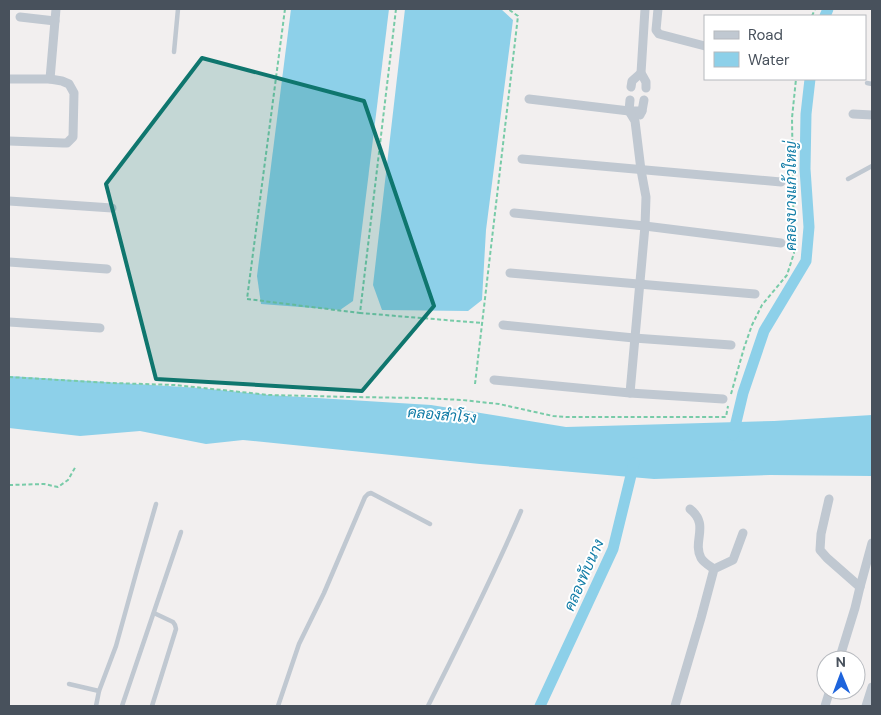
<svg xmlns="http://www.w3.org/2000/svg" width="881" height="715" viewBox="0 0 881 715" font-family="'DM Sans',Sarabun,sans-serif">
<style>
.water{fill:#8dd0e9}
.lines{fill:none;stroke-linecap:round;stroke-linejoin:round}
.canal{stroke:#8dd0e9;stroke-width:11}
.path{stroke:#78cba8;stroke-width:2;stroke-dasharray:4 2.5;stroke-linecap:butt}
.service{stroke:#c0c8d1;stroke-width:4.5}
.minor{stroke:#c0c8d1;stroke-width:9}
.marked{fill:#0f766e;fill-opacity:0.2;stroke:#0f766e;stroke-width:4;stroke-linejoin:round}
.labels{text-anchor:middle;stroke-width:4;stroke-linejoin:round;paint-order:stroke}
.water-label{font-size:15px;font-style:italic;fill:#117ca6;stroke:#fff}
</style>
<rect width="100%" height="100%" fill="#f2efef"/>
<g class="water">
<path d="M291 9H389L353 301 340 310 261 304 257 276Z"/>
<path d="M405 9H501L513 20 486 230 482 300 468 311 382 310 373 285Z"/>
<path d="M9 376 200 388 269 395 431 405 566 427 774 421 872 415V476L770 475 654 479 480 464 243 440 206 444 140 431 80 436 9 428Z"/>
</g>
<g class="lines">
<g class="canal">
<path d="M825 16 828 9"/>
<path d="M733 435 743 393 764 331 806 261 809 227 805 169 806 114 810 79"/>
<path d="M540 706 613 549 634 463"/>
</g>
<g class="path">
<path d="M285 9 247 299 360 313"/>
<path d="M396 9 360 313 482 323"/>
<path d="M812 16 815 9"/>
<path d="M9 377 112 383 175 385 269 395 351 397 422 398 462 400 499 404 553 416 566 417H726L728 406"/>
<path d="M475 384 518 16 508 9"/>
<path d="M731 394 744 348 752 325 762 305 787 275 794 253 792 118 796 79"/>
<path d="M9 485 44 484 58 487 68 480 76 466"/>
</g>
<g class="service">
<path d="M174 52 178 9"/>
<path d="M867 83 872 84"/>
<path d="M848 179 872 166"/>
<path d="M69 684 99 691"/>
<path d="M96 706 99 691 116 646 137 570 156 504"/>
<path d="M122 706 181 532"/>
<path d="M152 706 176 629 175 625 173 622 154 613"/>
<path d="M278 706 299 644 324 593 365 497 368 494 371 493 430 524"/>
<path d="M428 706C460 642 493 577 521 511"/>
</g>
<g class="minor">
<path d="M645 9 641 73 646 82V88"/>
<path d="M658 9 656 30 659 34 705 46"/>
<path d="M20 17 55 21"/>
<path d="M9 79H50L62 81 69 84 74 93 73 137 67 143H63L9 141"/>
<path d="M50 79 56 9"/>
<path d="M631 87 632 81 641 73"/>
<path d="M529 99 629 111H642"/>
<path d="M630 100 629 111 635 121 641 170 646 197 645 226 630 393"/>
<path d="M853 114 872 115"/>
<path d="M640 115 642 111 644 100"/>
<path d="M522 159 781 182"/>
<path d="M9 201 112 208"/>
<path d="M514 213 645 226 781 243"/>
<path d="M9 262 107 269"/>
<path d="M510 273 755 294"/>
<path d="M9 322 100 328"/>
<path d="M503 325 634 338 731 345"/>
<path d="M494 380 630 393 723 399"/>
<path d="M829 499 821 534 820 550 827 558 860 587 855 608 839 660"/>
<path d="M690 509C710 525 692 541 701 558 704 563 710 566 714 569"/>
<path d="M860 587 872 543"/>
<path d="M675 706 701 618 714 569 733 560 743 533"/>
<path d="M825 706 830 690"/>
<path d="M866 706 872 687"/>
</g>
</g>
<path class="marked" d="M202 58 364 101 434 306 362 391 156 379 106 184Z"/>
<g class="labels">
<g class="water-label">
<text transform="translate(791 196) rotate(-90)" y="5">คลองบางแก้วใหญ่</text>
<text transform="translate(442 415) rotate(5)" y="5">คลองสำโรง</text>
<text transform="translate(584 575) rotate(-66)" y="5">คลองทับนาง</text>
</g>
</g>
<rect width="881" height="715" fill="none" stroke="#48515c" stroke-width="20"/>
<rect x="704" y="15" width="162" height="65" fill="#ffffff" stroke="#b6b9be"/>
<rect x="714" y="31" width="25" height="8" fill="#c0c8d1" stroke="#b6b9be"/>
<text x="748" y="40" font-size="15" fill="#48515c">Road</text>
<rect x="714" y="52" width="25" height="15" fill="#8dd0e9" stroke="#b6b9be"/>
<text x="748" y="65" font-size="15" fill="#48515c">Water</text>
<g transform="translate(841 675) rotate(359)"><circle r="24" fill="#ffffff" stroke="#b6b9be"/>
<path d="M0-4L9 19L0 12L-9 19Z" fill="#1e64dc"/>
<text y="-8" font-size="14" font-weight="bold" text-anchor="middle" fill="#48515c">N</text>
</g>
</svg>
